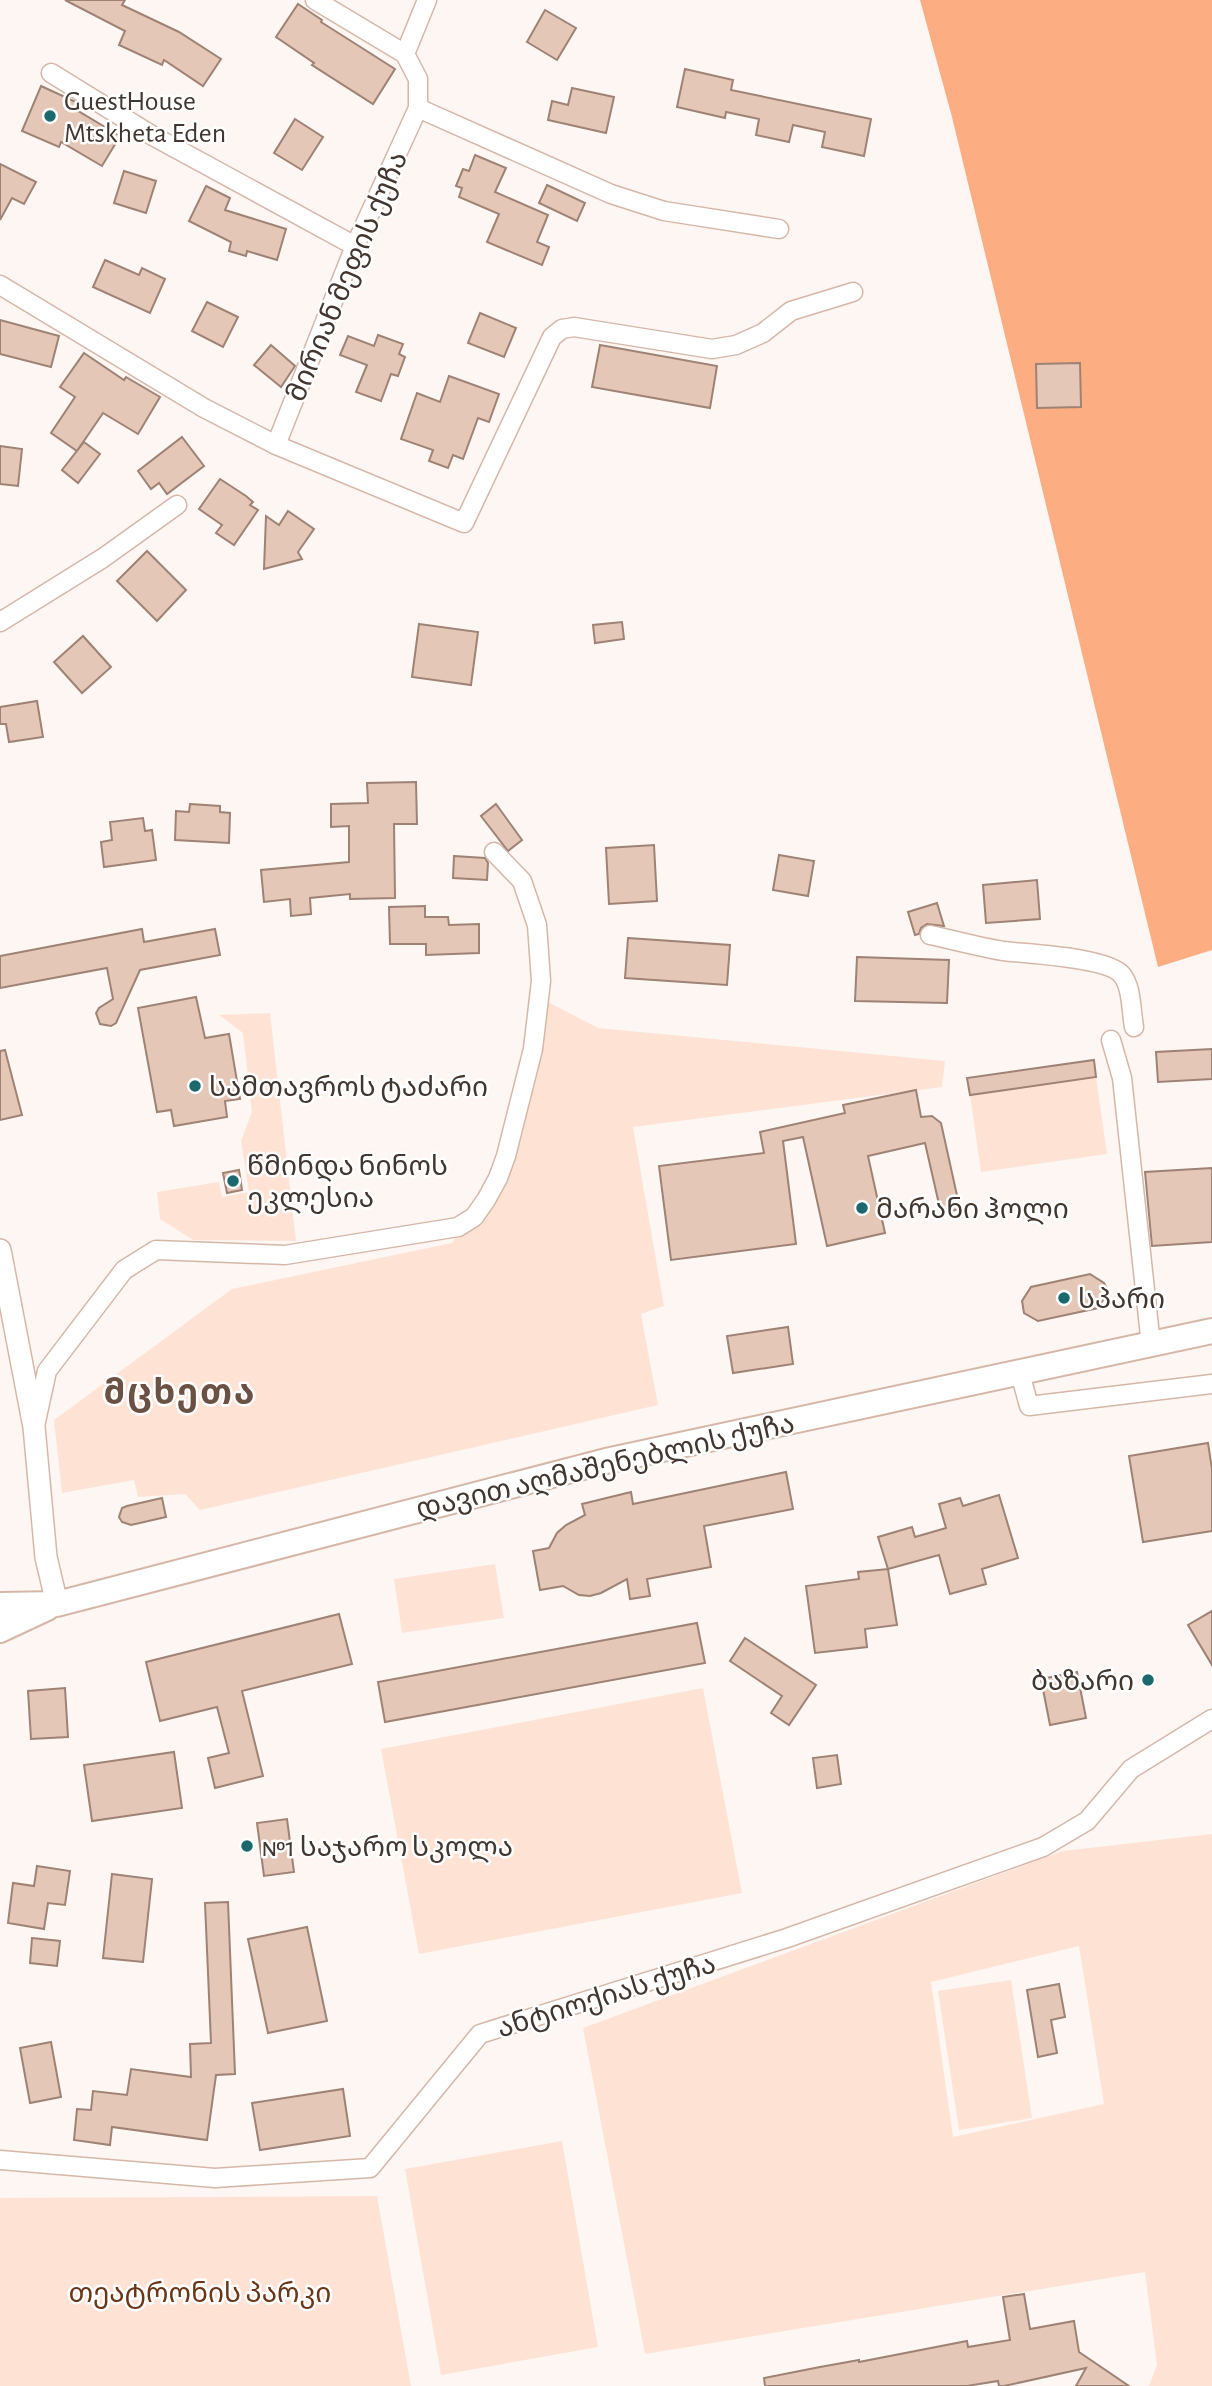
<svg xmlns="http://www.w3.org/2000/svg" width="1212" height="2386" viewBox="0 0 1212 2386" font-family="'Alegreya Sans','Noto Sans Georgian',sans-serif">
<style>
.green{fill:#fee3d5;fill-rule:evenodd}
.forest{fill:#fcad82}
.building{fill:#e5c7b7;stroke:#9e8274;stroke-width:2}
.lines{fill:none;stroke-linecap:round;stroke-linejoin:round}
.minor-casing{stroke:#d5b7a8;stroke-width:21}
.tertiary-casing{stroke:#d5b7a8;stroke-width:24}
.secondary-casing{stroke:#d5b7a8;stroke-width:28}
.minor{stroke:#fff;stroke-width:18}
.tertiary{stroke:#fff;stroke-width:21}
.secondary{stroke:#fff;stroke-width:24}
.poi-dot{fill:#1b696c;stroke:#fff;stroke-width:2.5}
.labels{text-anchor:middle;stroke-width:5;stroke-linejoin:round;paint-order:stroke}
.poi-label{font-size:28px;fill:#423630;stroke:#fff;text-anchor:start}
.street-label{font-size:28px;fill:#423630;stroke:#fff}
.park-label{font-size:28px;fill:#693618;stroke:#fff}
.district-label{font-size:35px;font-weight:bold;letter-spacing:2px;fill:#6b5144;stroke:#fff}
</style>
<rect width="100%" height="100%" fill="#fdf6f3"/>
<g class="green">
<path d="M548 1002 598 1028 945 1061 942 1087 633 1127 664 1306 641 1314 658 1405 200 1510 185 1494 138 1497 134 1480 62 1493 54 1420 232 1289 452 1243 521 1138Z"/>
<path d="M270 1013 296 1241 193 1240 160 1219 157 1192 219 1182 222 1197 249 1192 241 1141 252 1112 243 1033 219 1015Z"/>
<path d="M1096 1077 1107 1154 981 1172 970 1095Z"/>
<path d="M495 1564 504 1618 402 1633 394 1579Z"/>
<path d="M703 1688 742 1893 419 1954 381 1749Z"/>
<path d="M1212 1834V2386H1149L1157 2365 1145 2272 645 2354 583 2028 1063 1851ZM1079 1946 1104 2104 953 2137 931 1982Z"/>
<path d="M1011 1980 1032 2118 959 2130 938 1991Z"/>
<path d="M562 2141 598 2347 441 2375 405 2169Z"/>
<path d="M377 2196 411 2386H0V2198Z"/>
</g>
<path class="forest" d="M920 0H1212V950L1158 967 952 117Z"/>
<g class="building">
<path d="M65 0H125L122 5 179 32 221 59 203 86 164 60 162 65 119 45 125 31Z"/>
<path d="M298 4 322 20 321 22 395 69 373 104 312 65 314 63 276 37Z"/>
<path d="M545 10 576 28 557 60 527 42Z"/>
<path d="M685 69 733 80 731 90 871 119 864 156 822 147 825 132 793 125 789 142 756 135 759 119 726 112 725 118 677 107Z"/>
<path d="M41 86 78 103 75 109 120 136 102 166 61 142 59 147 22 131Z"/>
<path d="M572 88 614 97 606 133 548 120 552 101 568 105Z"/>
<path d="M295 119 323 137 302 170 274 153Z"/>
<path d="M475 155 506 168 495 192 548 215 537 242 549 247 542 265 487 242 499 214 459 197 462 188 456 186 463 169 469 171Z"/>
<path d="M0 164 36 182 24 204 12 198 0 220Z"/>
<path d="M124 171 156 181 146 213 114 203Z"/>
<path d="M547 185 585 203 577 221 539 203Z"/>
<path d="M206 186 230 198 225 210 286 229 277 260 247 251 246 256 229 251 231 242 189 221Z"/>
<path d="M105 260 139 275 142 268 165 279 150 313 93 287Z"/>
<path d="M207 302 238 317 223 347 192 331Z"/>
<path d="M480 313 516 328 504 357 468 343Z"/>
<path d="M0 320 59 336 51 367 0 354Z"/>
<path d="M378 335 403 344 399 354 405 357 398 376 391 374 381 401 356 392 367 365 340 355 348 336 374 346Z"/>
<path d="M271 345 295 366 281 387 254 365Z"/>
<path d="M600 345 717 366 710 408 592 387Z"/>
<path d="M84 353 124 380 126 377 160 397 138 434 103 413 77 451 51 433 75 397 60 387Z"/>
<path d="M1080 363 1081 407 1037 408 1036 364Z"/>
<path d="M449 376 499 394 489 422 478 418 463 459 453 455 448 468 429 461 433 450 401 439 417 393 440 402Z"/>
<path d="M182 437 204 466 167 494 159 483 151 489 138 471Z"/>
<path d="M84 442 100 454 78 483 62 470Z"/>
<path d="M0 446 22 449 18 486 0 484Z"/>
<path d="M220 479 246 496 253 502 250 505 258 510 234 545 216 533 222 525 199 509Z"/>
<path d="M288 511 314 529 298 552 302 559 264 569 266 516 279 525Z"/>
<path d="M147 551 186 590 157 621 117 581Z"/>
<path d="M622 622 624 639 595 643 593 625Z"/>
<path d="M419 624 478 632 471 685 412 677Z"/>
<path d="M83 636 111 667 82 693 54 662Z"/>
<path d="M37 701 43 737 9 742 6 724H0V707Z"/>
<path d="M416 782 417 824H394L395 898 350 899V894L310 898 311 914 291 916 290 899 264 902 261 870 349 862V826L331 827V804L368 803 367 783Z"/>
<path d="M190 804 220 806V812L230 813 229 843 175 840 176 811 189 812Z"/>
<path d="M496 804 522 840 508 851 481 816Z"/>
<path d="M143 818 145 831 152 830 156 860 104 867 101 842 112 840 110 822Z"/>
<path d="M654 845 657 901 609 904 606 848Z"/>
<path d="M779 855 814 861 808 896 773 890Z"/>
<path d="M454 856 485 858 488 863 487 880 453 878Z"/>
<path d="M1037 880 1040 919 986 923 983 885Z"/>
<path d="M937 903 944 926 927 924 921 928 919 934 915 935 908 912Z"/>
<path d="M425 906V917H448L449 925 479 924V953L426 955V944H390L389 907Z"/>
<path d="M142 929 144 942 215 929 220 955 140 970 116 1023 111 1026 100 1024 96 1013 99 1008 113 999 107 968 0 988V956Z"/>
<path d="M628 938 730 945 727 985 625 978Z"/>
<path d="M857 957 949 960 947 1003 855 1001Z"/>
<path d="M196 997 205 1038 229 1034 240 1099 225 1101 227 1117 174 1126 171 1110 157 1112 138 1008Z"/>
<path d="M1212 1049V1079L1158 1082 1156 1052Z"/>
<path d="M5 1050 22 1115 0 1120V1051Z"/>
<path d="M1094 1060 1096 1077 970 1095 967 1078Z"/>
<path d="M916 1090 921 1117 932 1116 941 1123 960 1209 941 1213 925 1143 868 1156 885 1233 827 1246 803 1137 783 1141 796 1244 671 1260 659 1166 764 1153 760 1132 845 1113 843 1105Z"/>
<path d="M1212 1168V1242L1152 1246 1145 1172Z"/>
<path d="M239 1170 242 1190 227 1193 223 1173Z"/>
<path d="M1090 1274 1104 1283 1107 1289 1106 1295 1098 1308 1038 1321 1024 1313 1022 1301 1031 1287Z"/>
<path d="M788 1327 793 1364 733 1373 727 1336Z"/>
<path d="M1208 1443 1212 1469V1531L1143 1542 1129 1456Z"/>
<path d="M786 1472 793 1509 704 1526 711 1567 647 1579 650 1596 630 1599 627 1579 601 1593 590 1596 579 1595 563 1586 540 1590 533 1551 549 1548 557 1533 566 1525 585 1515 582 1504 631 1492 633 1504Z"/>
<path d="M999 1495 1018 1558 982 1569 986 1584 950 1594 939 1555 888 1569 878 1537 912 1527 915 1537 946 1528 939 1504 960 1498 963 1506Z"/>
<path d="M162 1498 166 1517 131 1525 122 1522 119 1517 122 1508 127 1506Z"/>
<path d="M888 1569 897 1625 865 1629 867 1647 815 1653 806 1586 859 1579 858 1572Z"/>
<path d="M1212 1611V1665L1188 1625Z"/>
<path d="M339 1614 352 1664 242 1691 263 1776 215 1788 208 1758 229 1753 217 1707 160 1721 146 1662Z"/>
<path d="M697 1623 705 1663 385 1722 378 1682Z"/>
<path d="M745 1638 816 1685 789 1725 771 1713 782 1696 730 1661Z"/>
<path d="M1077 1672 1086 1718 1050 1725 1041 1679Z"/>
<path d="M65 1688 68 1737 31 1739 28 1691Z"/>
<path d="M174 1752 182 1808 92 1821 84 1765Z"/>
<path d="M837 1755 841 1784 817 1788 813 1758Z"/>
<path d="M287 1819 294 1872 264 1876 257 1823Z"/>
<path d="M37 1866 70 1871 65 1905 48 1903 44 1929 8 1923 13 1883 34 1886Z"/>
<path d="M112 1874 152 1879 143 1962 103 1958Z"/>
<path d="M228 1902 235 2074 216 2075 207 2140 112 2127 110 2145 74 2140 77 2109 91 2110 93 2091 127 2095 131 2069 191 2077 190 2044 211 2043 205 1903Z"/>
<path d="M307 1927 327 2021 268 2033 248 1939Z"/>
<path d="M32 1938 60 1941 57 1966 30 1963Z"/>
<path d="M1059 1984 1065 2017 1051 2020 1057 2053 1038 2057 1027 1990Z"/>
<path d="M51 2042 61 2097 30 2103 20 2048Z"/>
<path d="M343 2089 350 2136 260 2150 252 2103Z"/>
<path d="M1024 2294 1030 2329 1074 2321 1079 2352 1129 2386H1076L1086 2368 1004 2386H999L998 2381 967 2386H765L764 2378 820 2367 859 2360V2362L967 2341 968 2347 1010 2340 1003 2297Z"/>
</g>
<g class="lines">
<defs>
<g id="minor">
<path d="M405 54 427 0"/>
<path d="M51 73 153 136 355 246"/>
<path d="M418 108 611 194 664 211 779 229"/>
<path d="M0 285 204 408 276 445 464 523 552 337 562 329 574 327 712 349 736 345 763 333 791 311 853 292"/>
<path d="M276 445 355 246 418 108V79L405 54 315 0"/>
<path d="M0 622 103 558 177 505"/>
<path d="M930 935C954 940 978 947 1003 951 1027 954 1108 957 1122 975 1132 987 1131 1011 1134 1027"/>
<path d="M1111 1040 1122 1078 1151 1345"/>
<path d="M1020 1373 1029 1406 1212 1384"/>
<path d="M35 1426 47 1371 124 1270 156 1250 285 1255 458 1227 474 1217 486 1200 498 1178 506 1156 533 1049 541 981 537 925 522 881 494 852"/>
<path d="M0 2160 215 2178 370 2168 480 2034 787 1938 1043 1847 1087 1821 1131 1769 1212 1719"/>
</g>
<path id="tertiary" d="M0 1250 34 1427 46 1557 57 1604"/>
<g id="secondary">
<path d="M0 1605 57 1604 606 1461 1212 1331"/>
<path d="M0 1630 47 1608"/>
</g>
</defs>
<use href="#minor" class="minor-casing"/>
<use href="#tertiary" class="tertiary-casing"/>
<use href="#secondary" class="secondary-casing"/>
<use href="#minor" class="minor"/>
<use href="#tertiary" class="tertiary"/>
<use href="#secondary" class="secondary"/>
</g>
<g class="poi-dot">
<circle cx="50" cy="116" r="7"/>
<circle cx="195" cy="1086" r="7"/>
<circle cx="233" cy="1181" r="7"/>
<circle cx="862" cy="1208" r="7"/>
<circle cx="1064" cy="1298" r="7"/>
<circle cx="1148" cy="1680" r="7"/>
<circle cx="247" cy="1846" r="7"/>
</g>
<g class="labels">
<g class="poi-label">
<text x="64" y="110">GuestHouse<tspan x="64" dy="32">Mtskheta Eden</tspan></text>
<text x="209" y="1096">სამთავროს ტაძარი</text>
<text x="247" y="1175">წმინდა ნინოს<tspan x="247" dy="32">ეკლესია</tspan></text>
<text x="876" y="1218">მარანი ჰოლი</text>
<text x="1078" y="1308">სპარი</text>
<text x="1134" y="1690" text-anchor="end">ბაზარი</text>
<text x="261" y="1856">№1 საჯარო სკოლა</text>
</g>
<g class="street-label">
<text transform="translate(346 276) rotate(-67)" y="10">მირიან მეფის ქუჩა</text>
<text transform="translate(605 1465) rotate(-13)" y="10">დავით აღმაშენებლის ქუჩა</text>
<text transform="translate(606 1995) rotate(-17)" y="10">ანტიოქიას ქუჩა</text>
</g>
<g class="park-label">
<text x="200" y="2302">თეატრონის პარკი</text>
</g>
<g class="district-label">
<text x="180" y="1404">მცხეთა</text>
</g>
</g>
</svg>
